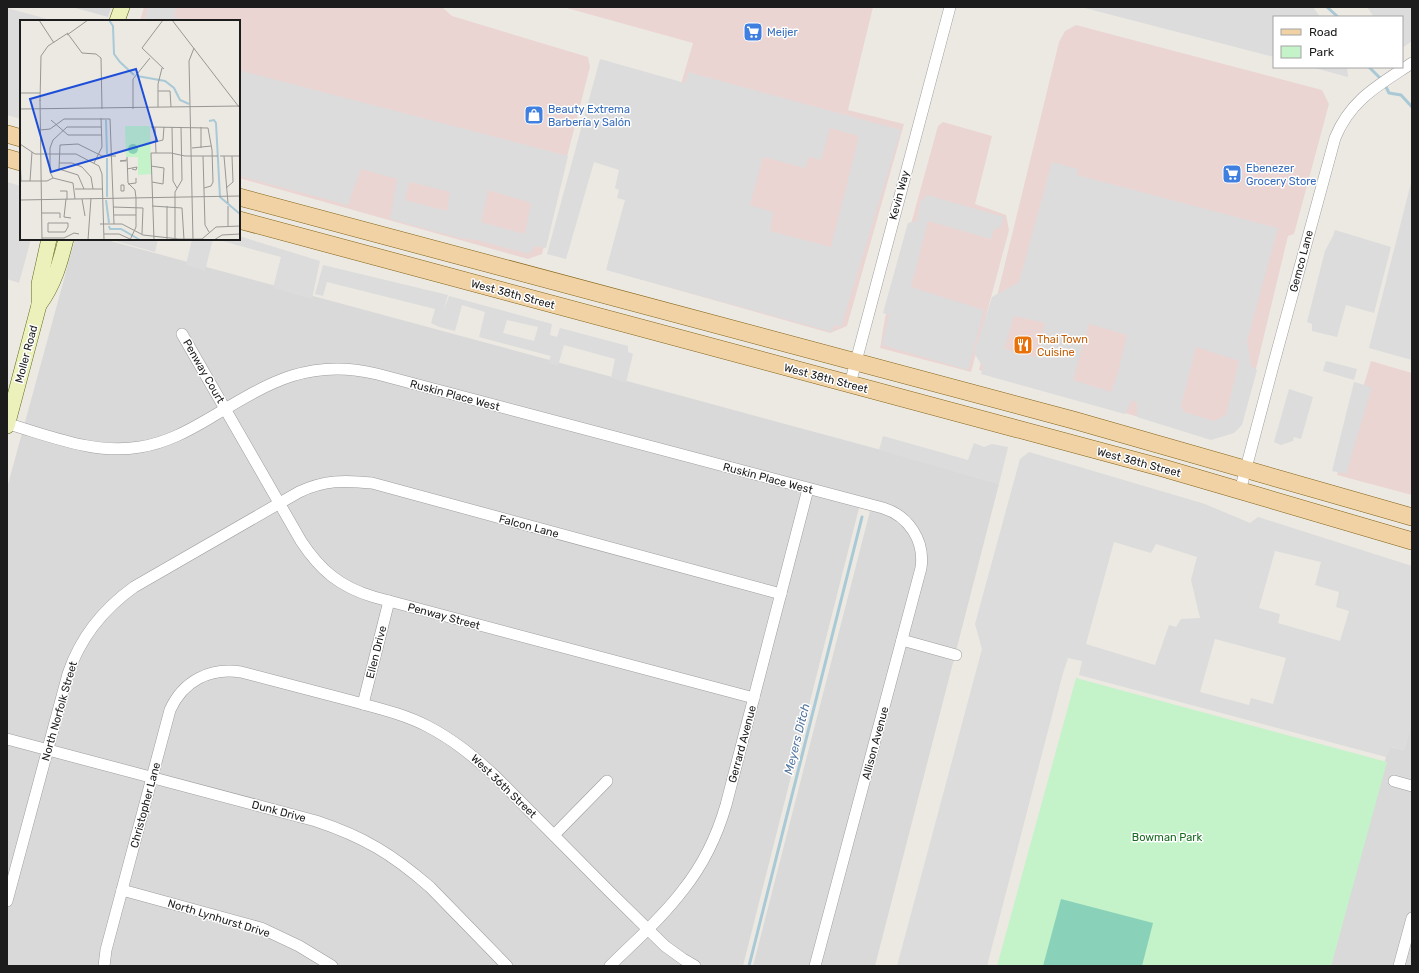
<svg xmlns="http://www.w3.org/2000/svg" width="1419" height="973" viewBox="0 0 1419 973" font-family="Rubik,sans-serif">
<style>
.residential{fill:#dad9d9}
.commercial{fill:#ebd5d3}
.park{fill:#c4f2c9}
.pitch{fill:#89d2b9}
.parking{fill:#dcdcdc;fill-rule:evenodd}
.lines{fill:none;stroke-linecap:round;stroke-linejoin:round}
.stream{stroke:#a8c9d5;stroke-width:3}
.street-casing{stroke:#9d9d9d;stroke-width:12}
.secondary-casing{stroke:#586411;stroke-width:16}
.primary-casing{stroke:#826112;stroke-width:18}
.street{stroke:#fff;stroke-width:11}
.secondary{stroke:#ecf1bc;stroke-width:15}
.primary{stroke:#f0d2a4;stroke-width:17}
.labels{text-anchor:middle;stroke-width:3;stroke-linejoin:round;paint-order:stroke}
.shop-label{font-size:11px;fill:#366cbe;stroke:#fff;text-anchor:start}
.street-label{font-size:11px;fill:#1c1c1c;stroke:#fff}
.food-label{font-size:11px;fill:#c56008;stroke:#fff;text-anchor:start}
.park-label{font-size:11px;fill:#186b22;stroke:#fff}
.water-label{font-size:12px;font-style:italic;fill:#55779f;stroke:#fff}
.inset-river{fill:none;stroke:#a8c9d5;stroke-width:2}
.inset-road{fill:none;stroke:#999793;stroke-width:1}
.view{fill:#1d4ed8;fill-opacity:0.15;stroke:#1d4ed8;stroke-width:2}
.inset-edge{fill:none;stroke:#1c1c1c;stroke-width:2}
</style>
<rect width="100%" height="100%" fill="#ece9e3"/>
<g class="residential">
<path d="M72 7H111L108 17Z"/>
<path d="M75 239H103L885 451 999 484 875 966H753L870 511 859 508 743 966H7V488Z"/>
<path d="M1412 721V966H1331L1386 757 1390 747 1404 750Z"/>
</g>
<g class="commercial">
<path d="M144 7H442L452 16 588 57 590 67 542 254 528 259 239 178V21H140Z"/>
<path d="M563 7H873L848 110 904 124 847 326 830 333 625 275 693 43Z"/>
<path d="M1076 25 1322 90 1329 104 1294 234 1288 236 1255 373 1210 438 979 370 1059 42 1065 31Z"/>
<path d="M943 122 992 136 975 204 1006 215 1009 230 971 372 880 348 885 318 938 126Z"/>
<path d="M1371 361 1412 373V495L1337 475Z"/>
</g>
<path class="park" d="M1076 678 1387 762 1331 966H997Z"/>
<path class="pitch" d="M1061 899 1153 923 1142 966H1043Z"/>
<g class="parking">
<path d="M148 7H176L174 17 190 21H145Z"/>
<path d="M1081 7H1313L1320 17H1274V57Z"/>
<path d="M1367 7H1412V41L1402 48V17H1374Z"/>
<path d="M7 8 55 21H21V119L7 115Z"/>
<path d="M600 59 685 83 688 72 901 130 841 327 834 325 832 332 606 270 625 200 617 198 619 190 615 188 619 170 594 162 566 259 547 254ZM830 128 859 136 831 247 770 231 773 212 750 205 763 157 805 168 809 157 821 160Z"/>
<path d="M1311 67H1347L1348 77Z"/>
<path d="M239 70 568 156 546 248 535 246 529 254 477 240 460 238 390 219 397 179 361 169 348 205 239 176ZM409 182 450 192 447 211 405 200ZM488 190 531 203 525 234 481 222Z"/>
<path d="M1052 162 1078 169 1077 175 1278 228 1247 341 1251 366 1257 370 1242 425 1234 433 1211 440 1137 417V403L1132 400 1125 414 981 374 983 367 974 353 992 297 1019 282ZM1014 316 1045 323 1036 357 1004 349ZM1089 324 1127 335 1117 376 1111 392 1073 380ZM1196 347 1239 361 1226 415 1214 421 1184 412 1181 406Z"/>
<path d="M1412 179V360L1369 348Z"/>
<path d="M7 182 21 186V239H31L19 283 7 279Z"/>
<path d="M927 195 1004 217 1000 228 994 229 991 239 928 221 911 287 984 310 968 370 882 345 889 315 883 313 908 223 917 221 920 202Z"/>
<path d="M1335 230 1391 247 1374 313 1346 305 1337 337 1312 331V324L1307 322 1325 251 1333 236Z"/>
<path d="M239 236 320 261 312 299 273 288 281 257 215 239H239Z"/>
<path d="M108 239H158L155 252Z"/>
<path d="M192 239H213L205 271 186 265Z"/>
<path d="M323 265 448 295 443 312 449 296 552 324 550 335 557 337 560 328 628 346V352L633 354 626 383 611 378 615 359 564 345 558 366 548 363 551 356 479 337 485 312 462 305 455 331 439 327 431 323 435 309 327 282 323 296 315 294ZM507 320 538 327 534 341 503 333Z"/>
<path d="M1326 361 1357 369 1354 380 1323 371Z"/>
<path d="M1354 382 1372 387 1346 474 1332 471Z"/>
<path d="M1289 389 1313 397 1301 439 1294 437 1293 441 1281 445 1274 442Z"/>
<path d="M883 436 968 460 974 443 984 447 992 444 1008 447 999 484 879 450Z"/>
<path d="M1029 452 1205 504 1250 523 1258 517 1412 566V721L1404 750 1391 747 1386 757 1079 675 1082 661 1068 658 1063 673 987 966H897L982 649 975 624 1020 459ZM1114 542 1151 553 1156 544 1197 557 1191 580 1200 618 1181 619 1176 627 1169 625 1155 665 1086 644ZM1275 551 1321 562 1315 585 1339 592 1336 607 1349 611 1340 641 1278 623 1280 614 1259 608ZM1215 639 1286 658 1273 704 1251 698 1249 705 1200 692Z"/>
</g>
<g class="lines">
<g class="stream">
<path d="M1327 7 1338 17"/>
<path d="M1369 67 1382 80"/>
<path d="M1385 85 1389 93 1401 95 1412 107"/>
<path d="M749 966 862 517"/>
</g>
<defs>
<g id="street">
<path d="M182 334 301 541C320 570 340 587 374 597L754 698"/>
<path d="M850 384 950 7"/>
<path d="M8 424C51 436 95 455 140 447 166 443 188 431 210 418 267 384 308 357 377 374L883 508C909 516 925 541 921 568L815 966"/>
<path d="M1240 491 1273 366 1335 138C1351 99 1379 85 1412 63"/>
<path d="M902 640 956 655"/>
<path d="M363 704 389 601"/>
<path d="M7 739 316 821C364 837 392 854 430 887L507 966"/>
<path d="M1394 781 1412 786"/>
<path d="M554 835 607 781"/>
<path d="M122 890 261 928 299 946 332 966"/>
<path d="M7 901 68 674C80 638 102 610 134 587L299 492C324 480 345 480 372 483L781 594"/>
<path d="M104 966 106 950 170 710C183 681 210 667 241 672 278 682 315 691 352 701 377 708 404 714 427 726 454 740 473 756 495 776L609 891 665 946 683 959 695 966"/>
<path d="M610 966C635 941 662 918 683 890 703 865 717 836 726 805L808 489"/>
<path d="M1399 966 1412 918"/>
</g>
<g id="secondary">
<path d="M117 21 122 7"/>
<path d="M39 305C54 285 60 263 66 239"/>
<path d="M7 426 39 305V284L49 239"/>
</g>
<g id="primary">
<path d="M7 134 21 138"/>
<path d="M7 158 21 162"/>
<path d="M239 197 1073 420 1412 517"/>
<path d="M239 220 1163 468 1412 541"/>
</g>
</defs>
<use href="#street" class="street-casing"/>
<use href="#secondary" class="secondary-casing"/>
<use href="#primary" class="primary-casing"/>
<use href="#street" class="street"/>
<use href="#secondary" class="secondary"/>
<use href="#primary" class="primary"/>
</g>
<defs>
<symbol id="supermarket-square" viewBox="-11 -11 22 22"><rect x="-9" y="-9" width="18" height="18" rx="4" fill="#3f7fe0" stroke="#fff"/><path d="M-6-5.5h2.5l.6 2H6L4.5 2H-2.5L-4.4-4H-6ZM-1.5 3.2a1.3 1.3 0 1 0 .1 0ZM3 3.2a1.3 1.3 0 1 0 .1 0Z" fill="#fff"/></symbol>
<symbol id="shop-square" viewBox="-11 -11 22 22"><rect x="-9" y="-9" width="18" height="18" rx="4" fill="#3f7fe0" stroke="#fff"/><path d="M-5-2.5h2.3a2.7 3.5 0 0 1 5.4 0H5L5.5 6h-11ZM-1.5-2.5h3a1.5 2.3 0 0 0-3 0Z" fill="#fff"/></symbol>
<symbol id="restaurant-square" viewBox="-11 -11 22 22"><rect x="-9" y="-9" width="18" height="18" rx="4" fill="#e8710a" stroke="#fff"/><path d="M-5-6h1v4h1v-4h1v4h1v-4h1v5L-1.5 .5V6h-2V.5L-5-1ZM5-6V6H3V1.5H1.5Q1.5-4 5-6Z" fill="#fff"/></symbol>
</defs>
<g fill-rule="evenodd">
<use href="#supermarket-square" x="742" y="21" width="22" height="22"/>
<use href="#shop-square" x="523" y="104" width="22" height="22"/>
<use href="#supermarket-square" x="1221" y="163" width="22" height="22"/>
<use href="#restaurant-square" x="1012" y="334" width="22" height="22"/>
</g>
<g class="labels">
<g class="shop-label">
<text x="767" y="36">Meijer</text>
<text x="548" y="113">Beauty Extrema<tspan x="548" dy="13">Barbería y Salón</tspan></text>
<text x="1246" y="172">Ebenezer<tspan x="1246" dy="13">Grocery Store</tspan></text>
</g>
<g class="street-label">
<text transform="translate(899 195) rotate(-75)" y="4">Kevin Way</text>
<text transform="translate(1301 261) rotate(-75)" y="4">Gemco Lane</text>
<text transform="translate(513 294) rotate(15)" y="4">West 38th Street</text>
<text transform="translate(26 354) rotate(-75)" y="4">Moller Road</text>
<text transform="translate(204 371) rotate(60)" y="4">Penway Court</text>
<text transform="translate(826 378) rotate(15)" y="4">West 38th Street</text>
<text transform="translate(455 395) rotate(15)" y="4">Ruskin Place West</text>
<text transform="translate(1139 462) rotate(15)" y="4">West 38th Street</text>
<text transform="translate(768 478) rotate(15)" y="4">Ruskin Place West</text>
<text transform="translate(529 526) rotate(15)" y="4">Falcon Lane</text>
<text transform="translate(444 616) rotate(15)" y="4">Penway Street</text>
<text transform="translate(376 652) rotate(-76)" y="4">Ellen Drive</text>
<text transform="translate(59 711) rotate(-74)" y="4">North Norfolk Street</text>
<text transform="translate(875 743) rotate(-75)" y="4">Allison Avenue</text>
<text transform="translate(742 744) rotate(-75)" y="4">Gerrard Avenue</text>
<text transform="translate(504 786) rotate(44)" y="4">West 36th Street</text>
<text transform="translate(145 805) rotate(-75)" y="4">Christopher Lane</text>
<text transform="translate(279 811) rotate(15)" y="4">Dunk Drive</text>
<text transform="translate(219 918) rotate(17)" y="4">North Lynhurst Drive</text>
</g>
<g class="food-label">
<text x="1037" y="343">Thai Town<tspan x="1037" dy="13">Cuisine</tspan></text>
</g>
<g class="park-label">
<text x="1167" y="841">Bowman Park</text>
</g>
<g class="water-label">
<text transform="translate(797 739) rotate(-76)" y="4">Meyers Ditch</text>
</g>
</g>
<g transform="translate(20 20)">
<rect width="220" height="220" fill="#ece9e3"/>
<path d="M105 106H130L131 154 118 155V137H106Z" fill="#c4f2c9"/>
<path d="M108 129a5 5 0 1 1 10 0a5 5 0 1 1-10 0Z" fill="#89d2b9"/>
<path class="inset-river" d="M89 0 93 6 94 34 100 42 114 55M117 56 145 61 154 68 160 80 169 84M86 100 87 134M189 101 194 100 196 103 200 177 220 194M87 177V138M86 180 89 203M89 206 90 209H101L120 220"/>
<path class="inset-road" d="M19 0 34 23M143 0 122 28 144 49M152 0 219 87M48 14 62 33 76 34 81 38 82 89M47 15 68 0M138 71H150L151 87M0 73H20M20 80 22 220M20 81 21 36 28 26 48 13M138 87V64L142 48M0 89 220 86M113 89V59L130 38M31 100 48 115H82M131 107 188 108 192 130 193 162 191 166 184 168M135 107 136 133M152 107 153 161 157 168M181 107V128M20 110 30 109 44 99H90L94 204M135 122 143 120 144 107M0 124 15 134H56L79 146 82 154 84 220M172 128 191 126M0 136 1 161M183 136 185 205 189 212M200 136H220M204 136 208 183M107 137 108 163 115 170 116 178V207L110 220M106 141H100L107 140M39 143H52L62 147 71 157 73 169M74 143 82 127 81 98M131 146 144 148 143 164 132 162M107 149 117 147 116 150 112 149M33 158 30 152V128L33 120 47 107H81M33 158 53 163 55 179M0 161H27L33 158M10 161 12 132M108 164 116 163V158M101 165H104V171H101ZM206 168 213 162 212 136M55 169H82M64 169 58 155 39 149 40 125 58 124 82 136H96M40 171H47V179M46 179 44 197 51 198M62 179 65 196M0 180 220 176M132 186 162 188 164 220M147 186V220M208 186V206M93 187 123 188 122 214M22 193H40V198M94 195H116M28 203H48V207L45 212H28ZM80 204H102L123 215 159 219H182L196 207 220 206M84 214H99L110 219M22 218H44L54 213 59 214M155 219V172L162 160 161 107M68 220 71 178M134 220 131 133H151L165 136H198M173 220 169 41 174 28M194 220 202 215 220 214"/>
<path class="view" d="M116 49 137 121 31 152 10 79Z"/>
<rect width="220" height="220" class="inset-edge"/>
</g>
<rect width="1419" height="973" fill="none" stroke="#1c1c1c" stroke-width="16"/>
<rect x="1273" y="16" width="130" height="52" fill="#ffffff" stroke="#a4a4a4"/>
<rect x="1281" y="29" width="20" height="6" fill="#f0d2a4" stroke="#a4a4a4"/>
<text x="1309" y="36" font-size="12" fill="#1c1c1c">Road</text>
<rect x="1281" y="46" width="20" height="12" fill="#c4f2c9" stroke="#a4a4a4"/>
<text x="1309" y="56" font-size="12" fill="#1c1c1c">Park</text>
</svg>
